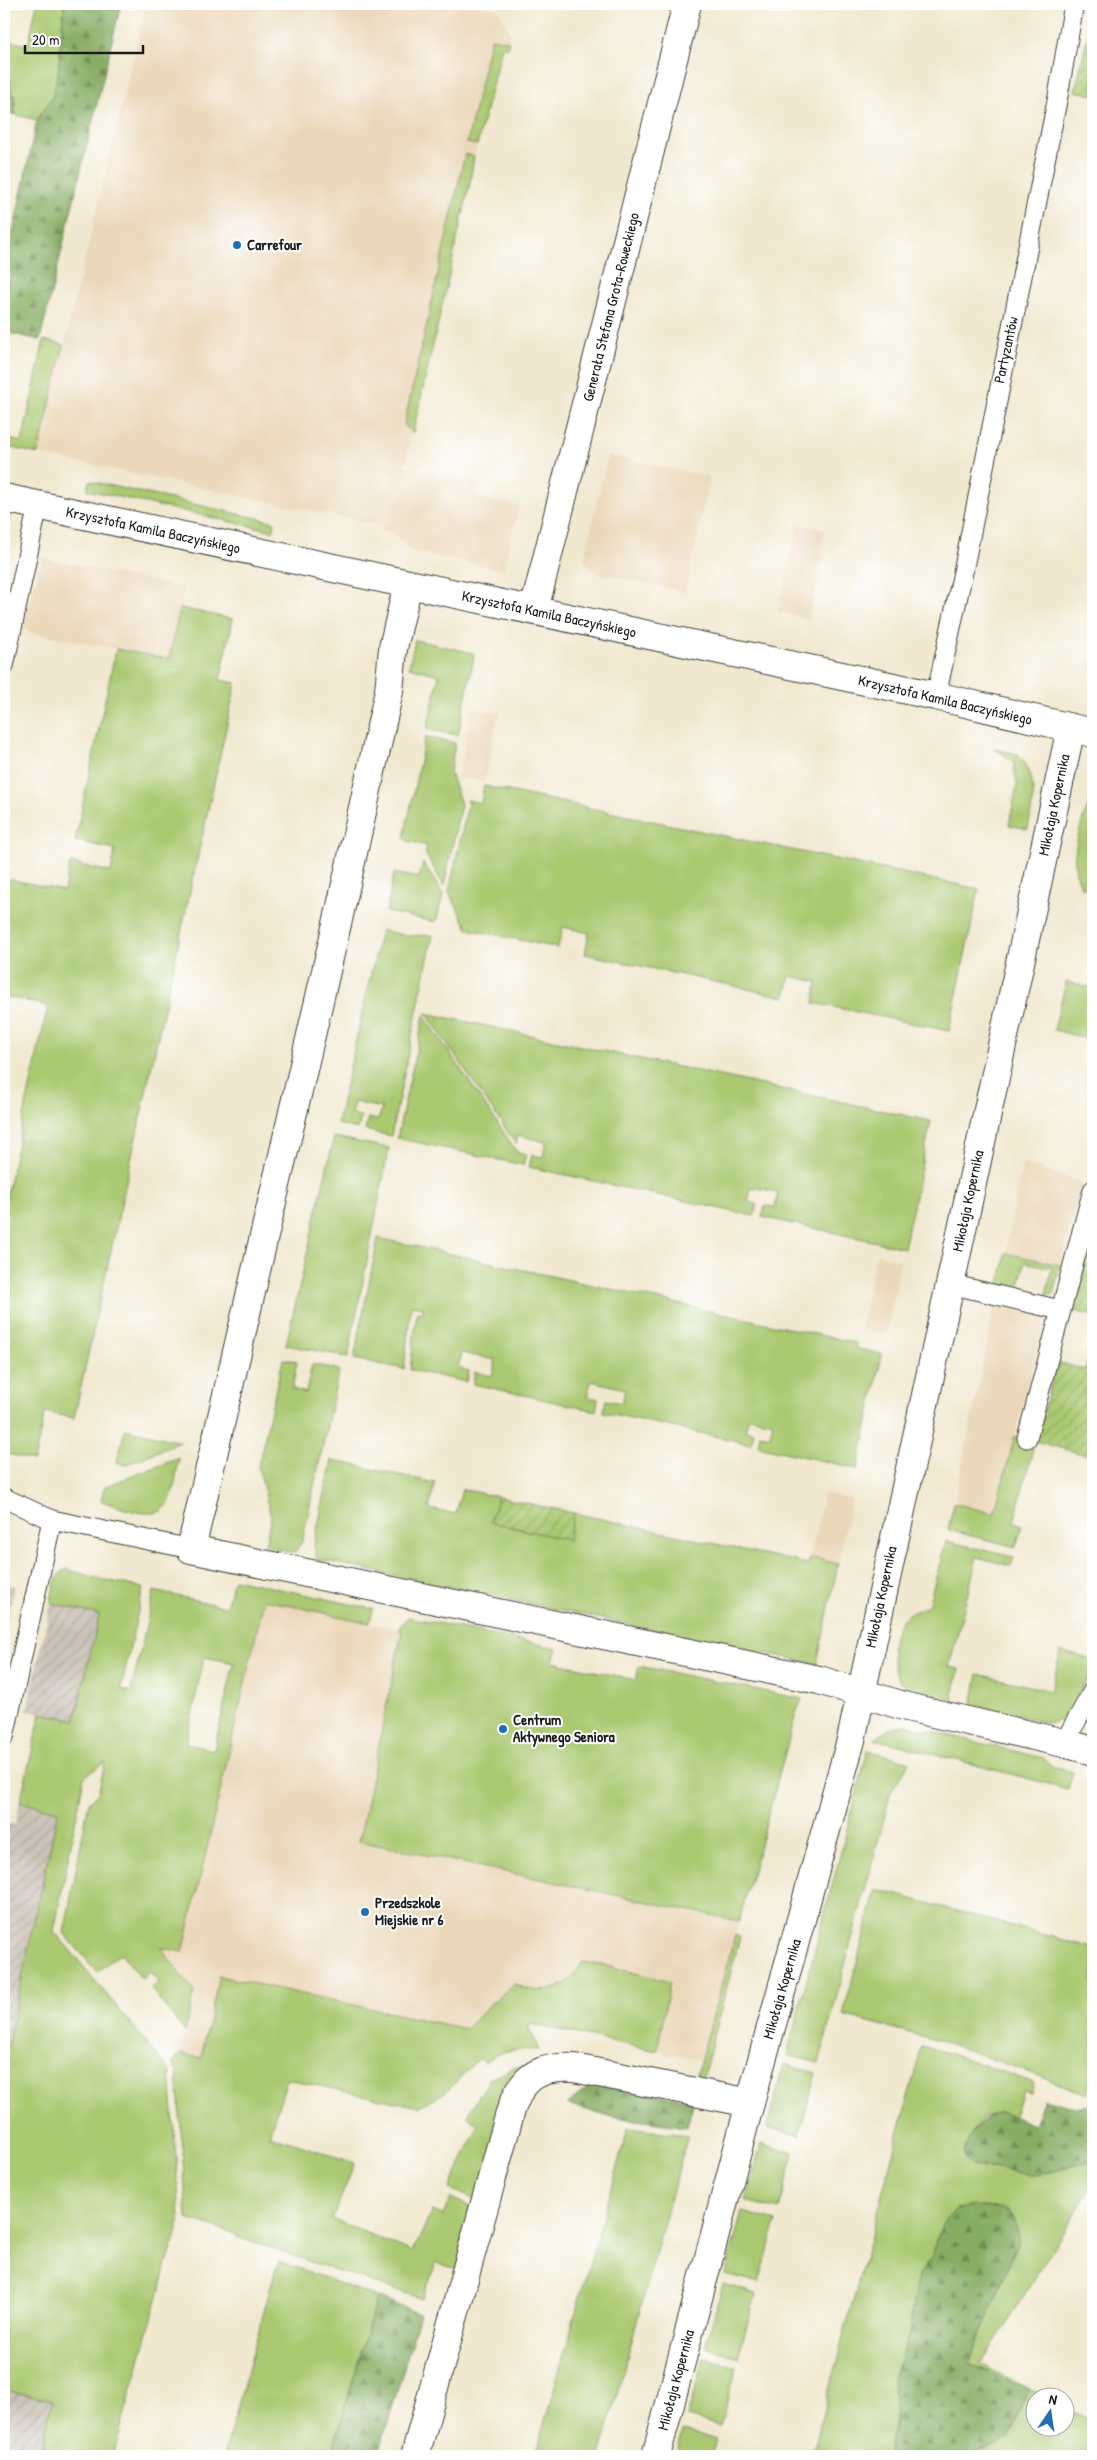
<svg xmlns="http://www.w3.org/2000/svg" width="1097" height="2460" viewBox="0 0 1097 2460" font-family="'Patrick Hand',sans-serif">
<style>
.built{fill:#ebd8ba}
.industrial{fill:url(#industrial-furrows)}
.green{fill:#aac971;stroke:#637246;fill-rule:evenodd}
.forest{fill:url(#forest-firs);stroke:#526440}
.garden{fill:url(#garden-furrows);stroke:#637246}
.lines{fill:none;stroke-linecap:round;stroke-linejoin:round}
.lane-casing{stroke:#3c3b37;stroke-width:21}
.street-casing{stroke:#3c3b37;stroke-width:30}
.lane{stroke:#fff;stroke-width:19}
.street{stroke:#fff;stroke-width:28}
.poi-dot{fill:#1f6fb2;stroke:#fff;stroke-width:2}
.labels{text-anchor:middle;stroke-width:4;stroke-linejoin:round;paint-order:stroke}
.poi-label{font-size:15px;font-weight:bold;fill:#1c1c1c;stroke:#fff;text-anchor:start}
.street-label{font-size:15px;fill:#1c1c1c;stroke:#fff}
</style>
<defs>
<pattern id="industrial-furrows" width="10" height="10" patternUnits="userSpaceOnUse" patternTransform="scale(1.25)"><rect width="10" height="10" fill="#cbc3b8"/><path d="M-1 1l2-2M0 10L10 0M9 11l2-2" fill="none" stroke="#aea79e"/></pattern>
<pattern id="forest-firs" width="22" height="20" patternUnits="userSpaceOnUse" patternTransform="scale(1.25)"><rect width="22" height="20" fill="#87ad63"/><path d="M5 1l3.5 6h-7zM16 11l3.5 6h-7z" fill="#6e8c51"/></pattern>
<pattern id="garden-furrows" width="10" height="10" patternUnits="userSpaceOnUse" patternTransform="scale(1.25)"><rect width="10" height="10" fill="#aac971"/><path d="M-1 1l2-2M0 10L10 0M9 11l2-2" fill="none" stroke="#92ac61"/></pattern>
</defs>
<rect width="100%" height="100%" fill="#fff"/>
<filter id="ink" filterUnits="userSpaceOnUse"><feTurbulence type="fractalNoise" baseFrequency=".02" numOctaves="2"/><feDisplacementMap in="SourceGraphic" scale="10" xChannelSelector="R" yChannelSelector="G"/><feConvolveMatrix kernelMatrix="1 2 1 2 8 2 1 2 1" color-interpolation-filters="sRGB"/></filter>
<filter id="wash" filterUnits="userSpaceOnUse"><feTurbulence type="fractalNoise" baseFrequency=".0096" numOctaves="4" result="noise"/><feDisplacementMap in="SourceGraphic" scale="20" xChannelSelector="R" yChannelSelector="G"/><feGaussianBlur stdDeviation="1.12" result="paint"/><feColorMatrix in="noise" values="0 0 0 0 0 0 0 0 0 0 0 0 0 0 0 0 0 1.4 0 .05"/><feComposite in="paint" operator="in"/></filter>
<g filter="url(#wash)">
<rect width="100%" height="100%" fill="#f0e8cf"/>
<g class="built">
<path d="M146 4H474L497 9 510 33 509 41 507 48 502 47 474 156 405 466 481 485 477 497 519 506 503 570 409 551 391 530 385 531 381 529V525L38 454Z"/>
<path d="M608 455 710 477 685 592 597 573 586 563 584 558Z"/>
<path d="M798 524 825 530 820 553 824 554 809 619 778 612Z"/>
<path d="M42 558 184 588 169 659 22 631Z"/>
<path d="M472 708 499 713 484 782 458 776Z"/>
<path d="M1022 1163 1082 1182 1060 1265 1006 1253Z"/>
<path d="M876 1254 901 1260 886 1334 860 1329Z"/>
<path d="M995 1306 1046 1316 994 1515 954 1503Z"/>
<path d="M824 1493 852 1499 838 1564 810 1557Z"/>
<path d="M264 1600 402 1630 360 1841 739 1921 701 2060 517 2021 447 2091 419 2107 180 2054 194 1992 160 1947 183 1952Z"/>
</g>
<g class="industrial">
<path d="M4 1584 15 1586 4 1632Z"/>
<path d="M51 1603 98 1614 75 1721 27 1710Z"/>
<path d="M20 1802 58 1811 4 2062V1822L15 1825Z"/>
<path d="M4 2390 52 2400 40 2456 4 2447Z"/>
</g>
<g class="green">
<path d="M37 4H64L58 74 52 98 37 120 16 115 14 95 4 74V40L28 45Z"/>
<path d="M491 38 509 41 507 48 502 47 477 145 467 143Z"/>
<path d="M465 154 474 156 470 183 413 433 404 425Z"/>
<path d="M44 340 64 345 38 454 4 446V438L22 442Z"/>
<path d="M89 481 275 522 273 531 87 490Z"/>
<path d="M180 608 233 619 220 680 236 683 74 1418 45 1412 34 1461 4 1453V1206L48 1006 4 996V878L64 891 70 863 111 872 115 849 75 841 116 649 169 659Z"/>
<path d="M415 640 473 653 474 657 458 735 427 730 439 675 409 667Z"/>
<path d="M425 737 455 743 450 773 461 804 444 886 425 853 427 846 407 841 404 838Z"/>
<path d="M995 749 1018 754C1040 780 1033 798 1028 829L1009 825 1017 785 1013 761Z"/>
<path d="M484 786 979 889 949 1031 814 1003 817 982 790 976 785 997 585 954 589 933 563 927 558 948 468 929 449 892 468 804 466 800 481 803Z"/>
<path d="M1093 798V865L1088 888 1081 887C1079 880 1075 872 1075 865 1073 848 1083 812 1093 798Z"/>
<path d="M423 863 443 894 436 922 386 912 394 873 419 878Z"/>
<path d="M381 930 408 936 433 935 391 1136 365 1130 368 1118 378 1120 382 1108 354 1102 351 1114 361 1117 358 1129 337 1124Z"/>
<path d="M1066 982 1093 988V1040L1054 1030Z"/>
<path d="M426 1013 931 1121 904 1248 762 1217 765 1206 775 1207 778 1192 751 1187 748 1202 757 1204 754 1216 529 1167 532 1155 543 1157 546 1142 518 1135 516 1144Z"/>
<path d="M424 1015 515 1149V1151L526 1154 523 1165 397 1138Z"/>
<path d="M334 1137 389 1148 348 1357 286 1345Z"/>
<path d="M378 1238 856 1343 855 1348 882 1354 858 1469 758 1446 760 1434 770 1436 773 1422 749 1417 745 1430 754 1432 751 1444 603 1412 606 1400 622 1403 625 1389 591 1381 587 1396 598 1399 596 1411 473 1384 475 1372 492 1376 496 1360 462 1353 458 1368 469 1371 466 1382 410 1370 417 1312 423 1313V1307L411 1305 404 1369 354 1359Z"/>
<path d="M1006 1253 1060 1265 1053 1294 1046 1295 1052 1268 1025 1262 1018 1289 1000 1284Z"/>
<path d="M283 1359 297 1361 292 1389 306 1393 312 1364 339 1370 302 1542 294 1553 265 1545 271 1516 258 1466Z"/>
<path d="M125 1429 180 1442 125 1465 117 1463Z"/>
<path d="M1015 1436 1035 1441 1014 1522 1022 1525 1016 1547 948 1530 954 1503 994 1514Z"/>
<path d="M179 1458C176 1472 175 1492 168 1504 156 1524 118 1506 101 1501L104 1487Z"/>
<path d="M332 1460 435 1483 429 1509 456 1514 462 1489 498 1497 490 1522 568 1540 574 1513 808 1564 810 1557 838 1564 817 1664 317 1559 314 1544Z"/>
<path d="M946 1541 1014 1557 1011 1566 977 1557 949 1667 959 1669 952 1700C938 1697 919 1697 907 1688 888 1674 887 1634 904 1618 910 1611 919 1610 928 1606Z"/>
<path d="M67 1569 92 1577 143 1588 121 1689 131 1692 154 1591 226 1607 234 1579 373 1609 370 1623 264 1600 183 1952 161 1948 194 1992 185 2032 151 1989 159 1983 150 1972 142 1979 121 1953 97 1972 64 1933 89 1802 98 1794 105 1762 84 1777 54 1931 170 2071 180 2219 113 2456H40L52 2400 4 2390V2062L58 1811 20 1802 41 1713 75 1720 99 1615 51 1603C53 1591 54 1574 67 1569ZM204 1657 234 1663 214 1750 186 1744Z"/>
<path d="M408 1617 557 1648 553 1662 636 1680 639 1666 802 1699 796 1713 739 1921 359 1841 402 1630 398 1629Z"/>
<path d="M1061 1651 1093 1660V1669L1063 1720 1050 1723 972 1706 978 1674 1051 1691Z"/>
<path d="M906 1725 1043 1758 1053 1767 1073 1772 1068 1789 875 1739 889 1729Z"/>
<path d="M868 1750 910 1762 891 1792 819 2063 787 2055Z"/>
<path d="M876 1889 1093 1948V2068L1087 2094 954 2045 843 2015Z"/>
<path d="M735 1935 740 1937 702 2082 695 2081Z"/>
<path d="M582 1962 613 1967 670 1982 657 2051 530 2024 529 2029 539 2050C515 2049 505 2048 484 2062L479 2058 447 2091 419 2107 287 2079 269 2135 355 2163 332 2219 413 2252 432 2211 444 2216 451 2198 474 2208 458 2269 436 2263 422 2299 237 2237V2234L187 2219 177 2071 172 2064 180 2054 201 2058 219 1976 466 2029 490 2004 515 1984C540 1997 571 1991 582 1962Z"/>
<path d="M922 2046 949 2053 1034 2083 1031 2093 1023 2091 1014 2118C1010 2116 1003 2113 999 2113 978 2113 967 2139 964 2156 980 2171 979 2166 999 2169 1040 2177 1054 2170 1093 2160V2184L981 2364 1044 2397 1034 2398V2428H1064L1065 2408 1093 2421V2456H970L1009 2438 1029 2390 969 2363 1019 2240 1011 2213C978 2199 970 2208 942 2224L931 2259 918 2276 909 2334 892 2383 895 2397V2422L887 2456H811Z"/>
<path d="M784 2064 816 2073 799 2136 767 2127Z"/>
<path d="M515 2067 527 2068 476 2200 450 2189 478 2126 467 2116 490 2078Z"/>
<path d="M628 2128 688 2135 600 2456H535Z"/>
<path d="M761 2144 794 2153 779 2210 746 2201Z"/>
<path d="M742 2212 776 2221 759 2283 725 2274Z"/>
<path d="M278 2261 377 2297 331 2456H224Z"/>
<path d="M723 2284 756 2294 738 2357 705 2347Z"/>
<path d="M704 2358 737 2367 720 2426 687 2417Z"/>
<path d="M683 2431 717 2440 711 2456H676Z"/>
</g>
<g class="forest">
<path d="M64 4H121L40 340 4 332V273L37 120 52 98 58 74Z"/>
<path d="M4 74 14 95 16 115 4 113Z"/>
<path d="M592 2085 694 2100 687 2127 606 2116 567 2104Z"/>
<path d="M1044 2099 1077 2108 1088 2105 1093 2107V2160C1072 2165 1048 2176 1026 2174 1015 2173 1003 2170 992 2168 983 2167 973 2169 967 2161 956 2148 983 2114 998 2113 1009 2112 1024 2122 1034 2125Z"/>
<path d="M973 2206C1003 2206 1015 2208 1019 2240L969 2363 1029 2390 1009 2438 970 2456H887L895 2422V2397L892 2383 909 2334 918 2276 931 2259 942 2224 956 2209Z"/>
<path d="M377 2297 420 2314 378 2456H331Z"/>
</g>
<g class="garden">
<path d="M1091 20 1093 21V95L1075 91Z"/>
<path d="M1092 1234H1093V1316L1071 1310Z"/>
<path d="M1093 1340V1457L1035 1441 1057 1362 1085 1370Z"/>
<path d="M498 1497 574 1513 568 1540 490 1522Z"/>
</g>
</g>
<g filter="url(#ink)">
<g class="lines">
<defs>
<g id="lane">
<path d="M4 666 38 505"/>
<path d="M936 696 962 577 1058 96 1074 4"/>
<path d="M950 1284 1060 1310"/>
<path d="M1027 1438 1093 1190"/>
<path d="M4 1498 52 1520"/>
<path d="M4 1737 52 1520 191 1549"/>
<path d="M1064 1743 1093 1691"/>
</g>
<g id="street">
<path d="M4 498 936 696 1093 733"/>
<path d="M408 584 393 648 389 691 340 911 191 1549 819 1680 907 1707 1064 1743 1093 1751"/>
<path d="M534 610 687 4"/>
<path d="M415 2456 510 2113C521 2078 537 2066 574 2068L750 2103"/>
<path d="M656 2456 750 2103 851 1740 1071 728"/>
</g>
</defs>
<use href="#lane" class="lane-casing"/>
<use href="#street" class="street-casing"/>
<use href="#lane" class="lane"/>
<use href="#street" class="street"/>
</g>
</g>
<g class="poi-dot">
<circle cx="237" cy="245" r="5"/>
<circle cx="503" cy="1729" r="5"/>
<circle cx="365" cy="1912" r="5"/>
</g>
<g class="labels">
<g class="poi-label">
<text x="247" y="250">Carrefour</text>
<text x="513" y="1725">Centrum<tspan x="513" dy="17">Aktywnego Seniora</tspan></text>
<text x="375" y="1908">Przedszkole<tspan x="375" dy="17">Miejskie nr 6</tspan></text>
</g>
<g class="street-label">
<text transform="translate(611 307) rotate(-76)" y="5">Generała Stefana Grota-Roweckiego</text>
<text transform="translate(1006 350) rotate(-78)" y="5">Partyzantów</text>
<text transform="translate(153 530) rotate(12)" y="5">Krzysztofa Kamila Baczyńskiego</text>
<text transform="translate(549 614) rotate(12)" y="5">Krzysztofa Kamila Baczyńskiego</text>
<text transform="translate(945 700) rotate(13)" y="5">Krzysztofa Kamila Baczyńskiego</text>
<text transform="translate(1054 805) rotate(-78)" y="5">Mikołaja Kopernika</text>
<text transform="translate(968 1201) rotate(-78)" y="5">Mikołaja Kopernika</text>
<text transform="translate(881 1597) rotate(-78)" y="5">Mikołaja Kopernika</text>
<text transform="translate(782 1989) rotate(-74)" y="5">Mikołaja Kopernika</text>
<text transform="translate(676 2380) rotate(-75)" y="5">Mikołaja Kopernika</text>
</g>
</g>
<rect width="1097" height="2460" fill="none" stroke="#fff" stroke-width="20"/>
<g transform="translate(1050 2412) rotate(13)"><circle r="24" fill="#ffffff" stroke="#a4a4a4"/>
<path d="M0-4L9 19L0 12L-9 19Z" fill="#1f6fb2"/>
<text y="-8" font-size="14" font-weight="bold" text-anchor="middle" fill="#1c1c1c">N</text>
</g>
<path d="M25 45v8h118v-8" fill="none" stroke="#1c1c1c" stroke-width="2.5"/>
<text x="32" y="45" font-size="15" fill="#1c1c1c" stroke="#ffffff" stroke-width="4" paint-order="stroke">20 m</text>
</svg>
